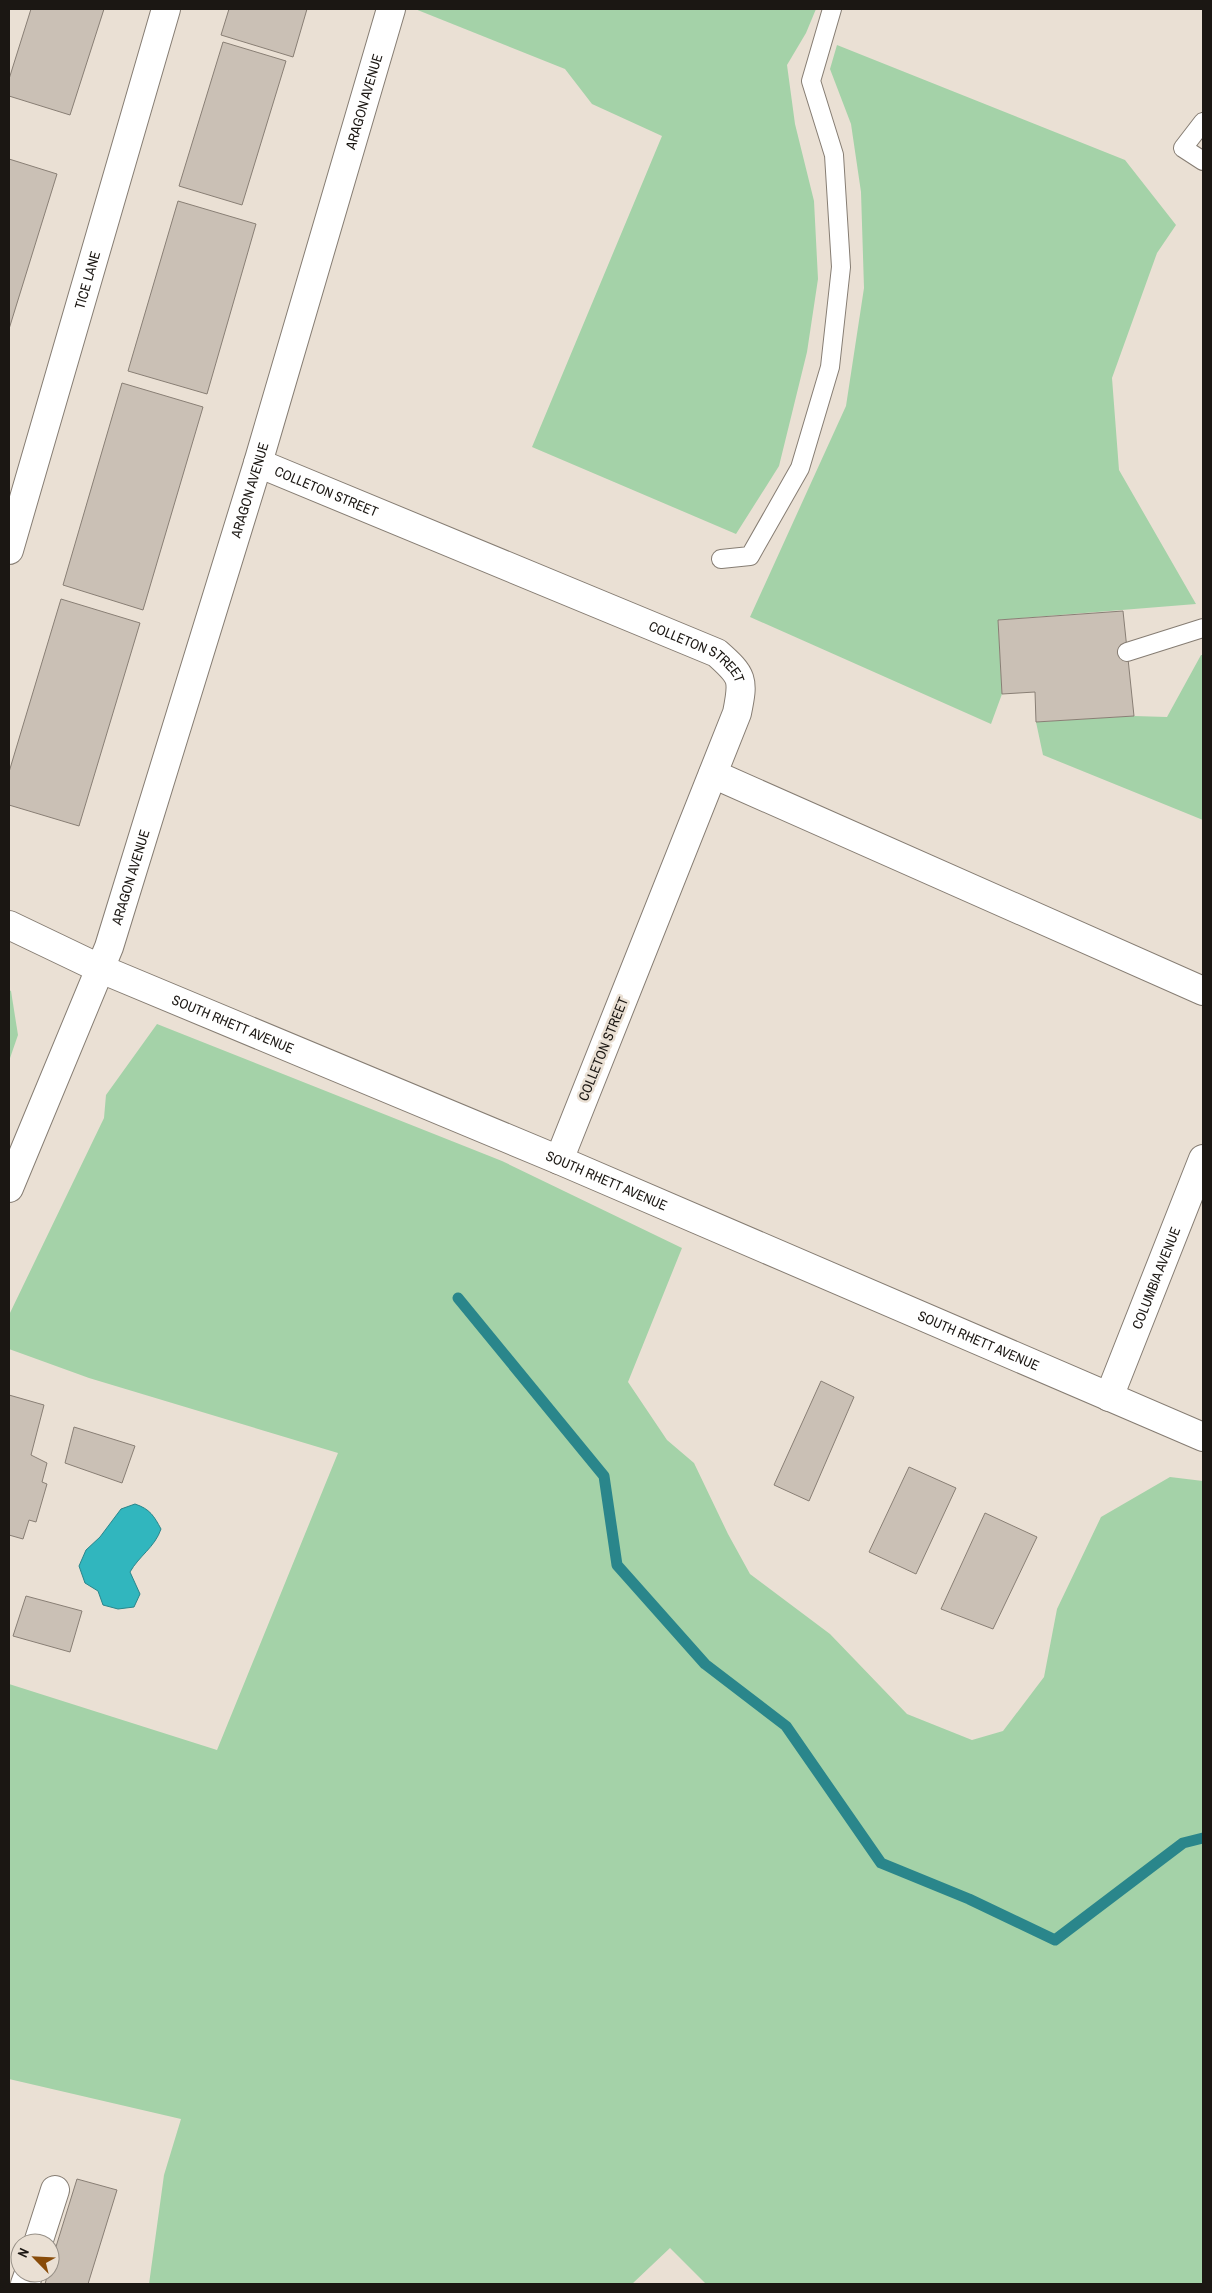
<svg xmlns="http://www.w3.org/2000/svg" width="1212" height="2293" viewBox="0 0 1212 2293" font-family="'Archivo Narrow',sans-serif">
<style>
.green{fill:#a4d2a8}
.water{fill:#31b6be;stroke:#2a868b}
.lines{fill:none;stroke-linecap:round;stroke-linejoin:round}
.stream{stroke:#2a868b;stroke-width:11}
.building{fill:#cac0b5;stroke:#897f75}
.lane-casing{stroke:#867d73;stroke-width:20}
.street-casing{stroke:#867d73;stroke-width:30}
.secondary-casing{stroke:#867d73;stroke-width:30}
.lane{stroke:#fff;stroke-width:18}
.street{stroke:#fff;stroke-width:28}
.secondary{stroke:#fff;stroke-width:28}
.labels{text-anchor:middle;stroke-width:5;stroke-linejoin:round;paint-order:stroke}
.street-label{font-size:14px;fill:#1b1713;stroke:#eae0d4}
</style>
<rect width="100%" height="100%" fill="#eae0d4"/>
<g class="green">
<path d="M415 9H816L806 33 787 65 795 124 814 201 818 279 807 352 779 466 736 534 532 447 662 136 592 104 565 69Z"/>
<path d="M837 45 1125 160 1176 225 1157 253 1112 378 1119 470 1196 604 998 620 1002 694 991 724 750 617 846 406 864 288 861 192 851 124 830 69Z"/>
<path d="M1201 655H1203V820L1043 755 1036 722 1134 716 1167 717Z"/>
<path d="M9 990 11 991 18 1035 9 1061Z"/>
<path d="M157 1024 502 1161 682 1248 628 1382 667 1440 694 1463 728 1534 750 1574 830 1634 907 1714 972 1740 1003 1731 1044 1677 1057 1609 1101 1517 1170 1477 1203 1481V2284H706L670 2248 632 2284H149L164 2175 181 2119 9 2079V1684L217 1750 338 1453 89 1378 9 1349V1315L104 1118 106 1095Z"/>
</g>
<path class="water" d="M135 1504C150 1509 154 1516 161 1529 155 1547 139 1556 130 1572L140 1594 134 1607 118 1609 103 1605 98 1591 85 1583 79 1566 86 1550 100 1537 121 1509Z"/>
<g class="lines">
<path class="stream" d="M458 1298 604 1476 617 1565 705 1664 786 1726 881 1863 969 1899 1055 1940 1183 1843 1203 1838"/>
</g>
<g class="building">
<path d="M31 9H104L70 115 9 96V79Z"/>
<path d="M229 9H307L293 57 221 35Z"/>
<path d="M223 42 286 61 242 205 179 186Z"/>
<path d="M9 159 57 174 9 329Z"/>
<path d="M178 201 256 224 207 394 128 371Z"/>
<path d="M122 383 203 407 143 610 63 585Z"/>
<path d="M61 599 140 623 79 826 9 805V772Z"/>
<path d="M1123 611 1134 716 1036 722 1035 692 1002 694 998 620Z"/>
<path d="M821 1381 854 1397 809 1501 774 1485Z"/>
<path d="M9 1395 44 1405 31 1455 47 1463 42 1482 47 1484 36 1522 29 1520 23 1539 9 1535Z"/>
<path d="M74 1427 135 1446 122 1483 65 1463Z"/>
<path d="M909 1467 956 1488 916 1574 869 1552Z"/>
<path d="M985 1513 1037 1537 993 1629 941 1609Z"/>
<path d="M26 1596 82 1611 70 1652 13 1636Z"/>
<path d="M77 2179 117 2190 88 2284H45L48 2273H50V2266Z"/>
</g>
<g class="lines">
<defs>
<g id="lane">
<path d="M1203 122 1183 148 1203 161"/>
<path d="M721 559 750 556 800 468 830 367 841 267 834 155 811 81 832 9"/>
<path d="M1127 652 1203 628"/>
</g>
<g id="street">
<path id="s1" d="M258 463 717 653C743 676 744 679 737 713L559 1160"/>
<path id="s2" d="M9 550 166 9"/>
<path d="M713 774 1203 991"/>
<path id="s3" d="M9 1188 109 947 258 463 391 9"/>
<path id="s4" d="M1109 1397 1203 1159"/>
<path d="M38 2243 55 2190"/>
<path d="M25 2284 29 2273"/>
</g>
<g id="secondary">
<path id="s5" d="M9 925 101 969 559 1160 1203 1437"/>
</g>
</defs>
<use href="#lane" class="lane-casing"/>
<use href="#street" class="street-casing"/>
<use href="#secondary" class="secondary-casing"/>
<use href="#lane" class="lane"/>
<use href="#street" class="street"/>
<use href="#secondary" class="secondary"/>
</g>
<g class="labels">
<g class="street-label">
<text dy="5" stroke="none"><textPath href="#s3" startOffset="1144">ARAGON AVENUE</textPath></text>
<text dy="5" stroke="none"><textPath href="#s2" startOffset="281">TICE LANE</textPath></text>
<text dy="5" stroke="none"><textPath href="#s3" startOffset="739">ARAGON AVENUE</textPath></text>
<text dy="5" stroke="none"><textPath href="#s1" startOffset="74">COLLETON STREET</textPath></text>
<text dy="5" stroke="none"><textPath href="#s1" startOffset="479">COLLETON STREET</textPath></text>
<text dy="5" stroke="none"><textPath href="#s3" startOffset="334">ARAGON AVENUE</textPath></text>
<text dy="5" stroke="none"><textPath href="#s5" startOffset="245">SOUTH RHETT AVENUE</textPath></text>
<text transform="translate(603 1049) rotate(-68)" y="5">COLLETON STREET</text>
<text dy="5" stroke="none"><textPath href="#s5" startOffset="650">SOUTH RHETT AVENUE</textPath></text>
<text dy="5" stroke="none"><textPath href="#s4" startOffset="128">COLUMBIA AVENUE</textPath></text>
<text dy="5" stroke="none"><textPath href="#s5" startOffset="1055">SOUTH RHETT AVENUE</textPath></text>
</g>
</g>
<rect width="1212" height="2293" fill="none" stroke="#1b1713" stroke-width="20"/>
<g transform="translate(35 2258) rotate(294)"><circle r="24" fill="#eae0d4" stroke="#979087"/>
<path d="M0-4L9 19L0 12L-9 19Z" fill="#884b09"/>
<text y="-8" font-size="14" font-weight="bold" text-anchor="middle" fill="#1b1713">N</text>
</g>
</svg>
